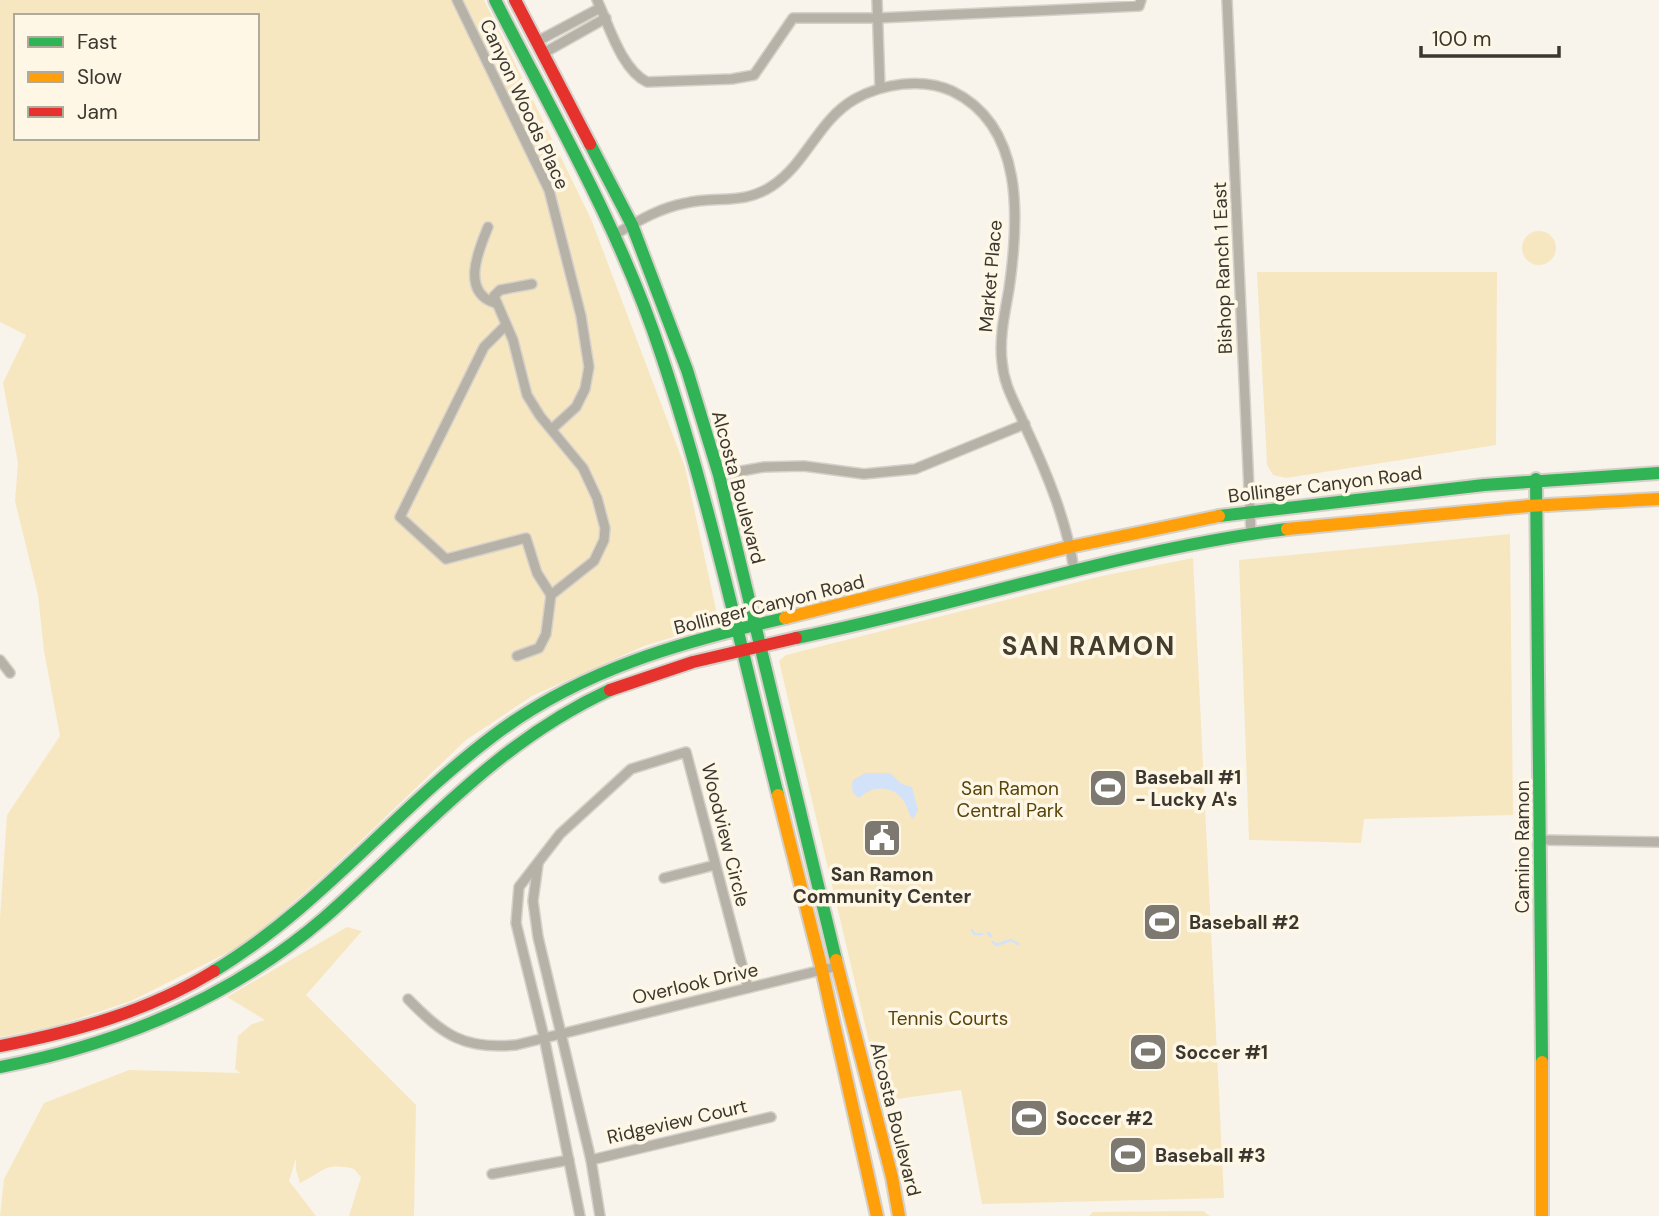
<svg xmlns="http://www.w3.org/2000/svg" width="1659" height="1216" viewBox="0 0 1659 1216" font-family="'DM Sans',sans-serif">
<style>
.green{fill:#f7e7c1;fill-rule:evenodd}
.water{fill:#d2e2f9}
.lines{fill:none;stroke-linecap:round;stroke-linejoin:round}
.stream{stroke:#d2e2f9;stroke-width:2.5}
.street-casing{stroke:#d5d1ca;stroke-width:12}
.fast-casing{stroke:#d5d1ca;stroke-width:16}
.slow-casing{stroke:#d5d1ca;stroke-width:16}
.jam-casing{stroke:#d5d1ca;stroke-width:16}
.street{stroke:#b7b2a8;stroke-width:9}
.fast{stroke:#30b455;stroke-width:12}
.slow{stroke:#ff9f0a;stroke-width:12}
.jam{stroke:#e5322d;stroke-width:12}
.labels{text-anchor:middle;stroke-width:7;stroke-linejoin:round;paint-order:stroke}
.street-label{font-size:19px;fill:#3b372f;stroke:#fef7e5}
.poi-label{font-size:19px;font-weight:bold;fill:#3b372f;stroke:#fef7e5;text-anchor:start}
.park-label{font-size:19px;fill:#57440a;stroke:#fef7e5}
.district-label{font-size:26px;font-weight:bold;letter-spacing:2px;fill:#443d2b;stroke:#fef7e5}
</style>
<rect width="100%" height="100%" fill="#f8f4eb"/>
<g class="green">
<path d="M0 0H484L591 219 685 467 719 623 644 646 532 696 466 740 329 871 247 943 131 1001 56 1026 0 1037V918L7 815 60 736 44 651 38 595 15 501 18 463 3 383 26 335 0 322ZM16 16H257V138H16Z"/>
<circle cx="1539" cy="248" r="17"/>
<path d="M1257 272H1497L1496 445 1286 478 1273 475 1267 465Z"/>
<path d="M1510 534 1513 815 1364 819 1361 843 1249 840 1239 560Z"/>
<path d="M1193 558 1224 1198 982 1204 961 1090 883 1101 779 661 786 655 1102 576Z"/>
<path d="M347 927 362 931 306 995 416 1105 414 1216H349L361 1177 354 1169C324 1162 325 1171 300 1183L296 1170V1158L289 1181 316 1216H0L4 1179 44 1103 129 1070 240 1073 235 1069 238 1036 252 1024 265 1020 227 997Z"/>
<path d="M1203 1211 1210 1216H1089L1093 1212Z"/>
</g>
<path class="water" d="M865 773H890L902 784 912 787 918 810 913 819C908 814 909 810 905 803 895 785 873 784 859 798 852 794 851 788 853 780Z"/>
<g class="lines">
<g class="stream">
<path d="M972 930 974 934H982"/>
<path d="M988 933 991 936"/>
<path d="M993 942 996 945 1011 940 1018 944"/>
</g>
<defs>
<g id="street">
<path d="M457 0 549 190 581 316 589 367 585 389 576 407 553 428"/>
<path d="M597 0C609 25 621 69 647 82L732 79 754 75 793 18H878L1139 6 1141 0"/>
<path d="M877 0 880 88"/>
<path d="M1227 0 1251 534"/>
<path d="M536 42 600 8"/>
<path d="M542 54 606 18"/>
<path d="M488 227C479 249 460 292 495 303"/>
<path d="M614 235C638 221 659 208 686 203 716 196 744 205 772 186 807 163 818 120 855 99 882 84 922 77 952 91 1025 126 1019 220 1009 289 1005 312 999 338 1002 362 1004 387 1016 404 1025 426 1046 471 1067 521 1074 570"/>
<path d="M505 326 484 347 400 517 446 559 526 538 537 573 551 595"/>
<path d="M719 475 764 467 804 466 864 474 915 469 1025 424"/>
<path d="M517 656 539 648 546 634 551 595 594 561 604 540 605 528 597 498 583 468 540 416 527 395 513 340 494 296 500 290 532 284"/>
<path d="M0 660 10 673"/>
<path d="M1542 840 1659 842"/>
<path d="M538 864 533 901 538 937 591 1160 600 1216"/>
<path d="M664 878 715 865"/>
<path d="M408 999C443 1035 464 1050 516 1045L838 966"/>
<path d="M591 1160 771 1117"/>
<path d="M492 1174 569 1160"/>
<path d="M580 1216 544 1037 516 923 519 887 560 834 631 769 686 752 748 988"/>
</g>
<g id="fast">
<path d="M495 0C554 116 621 231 661 354 709 498 741 648 778 795"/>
<path d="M590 144 632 225 687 370 719 475 836 960"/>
<path d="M1536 479 1542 1062"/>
<path d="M1219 516 1484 485 1659 473"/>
<path d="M796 638C960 605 1120 550 1287 529"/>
<path d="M214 971C320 907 395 810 493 736 580 670 681 642 785 618"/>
<path d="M0 1067C120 1044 231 998 324 918 419 835 493 744 610 690"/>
</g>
<g id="slow">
<path d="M1287 529 1528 506 1659 499"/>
<path d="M785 618 1065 548 1219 516"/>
<path d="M778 795 822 970 877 1216"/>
<path d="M836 960 892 1177 899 1216"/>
<path d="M1542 1062V1216"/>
</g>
<g id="jam">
<path d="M515 0 590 144"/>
<path d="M610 690 693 662 796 638"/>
<path d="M0 1046C74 1032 149 1011 214 971"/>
</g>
</defs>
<use href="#street" class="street-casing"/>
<use href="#fast" class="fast-casing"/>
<use href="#slow" class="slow-casing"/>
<use href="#jam" class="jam-casing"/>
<use href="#street" class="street"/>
<use href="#fast" class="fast"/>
<use href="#slow" class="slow"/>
<use href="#jam" class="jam"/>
</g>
<defs>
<symbol id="stadium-square" viewBox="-11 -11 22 22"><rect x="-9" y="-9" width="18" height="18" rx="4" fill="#7d7971" stroke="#fef7e5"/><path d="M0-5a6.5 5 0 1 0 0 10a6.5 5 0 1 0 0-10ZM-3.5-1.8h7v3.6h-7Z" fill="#fff"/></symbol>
<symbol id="civic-square" viewBox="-11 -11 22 22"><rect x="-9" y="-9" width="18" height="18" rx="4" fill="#7d7971" stroke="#fef7e5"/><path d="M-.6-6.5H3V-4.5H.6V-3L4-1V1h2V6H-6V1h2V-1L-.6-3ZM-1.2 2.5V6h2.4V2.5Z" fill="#fff"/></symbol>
</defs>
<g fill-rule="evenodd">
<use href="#stadium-square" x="1086" y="766" width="44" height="44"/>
<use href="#civic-square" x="860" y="816" width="44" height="44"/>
<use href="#stadium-square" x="1140" y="900" width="44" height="44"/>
<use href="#stadium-square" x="1126" y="1030" width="44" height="44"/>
<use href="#stadium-square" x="1007" y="1096" width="44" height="44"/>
<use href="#stadium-square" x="1106" y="1133" width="44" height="44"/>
</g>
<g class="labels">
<g class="street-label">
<text transform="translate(525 104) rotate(65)" y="7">Canyon Woods Place</text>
<text transform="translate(1222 268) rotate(-92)" y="7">Bishop Ranch 1 East</text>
<text transform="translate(990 276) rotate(-85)" y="7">Market Place</text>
<text transform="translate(1325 484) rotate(-7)" y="7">Bollinger Canyon Road</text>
<text transform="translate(739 487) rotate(75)" y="7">Alcosta Boulevard</text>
<text transform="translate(769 604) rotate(-14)" y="7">Bollinger Canyon Road</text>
<text transform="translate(726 835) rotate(76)" y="7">Woodview Circle</text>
<text transform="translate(1522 847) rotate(-90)" y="7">Camino Ramon</text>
<text transform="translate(695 983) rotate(-13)" y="7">Overlook Drive</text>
<text transform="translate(896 1119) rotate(76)" y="7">Alcosta Boulevard</text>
<text transform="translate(677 1121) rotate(-13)" y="7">Ridgeview Court</text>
</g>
<g class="poi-label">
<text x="1135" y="784">Baseball #1<tspan x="1135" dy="22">- Lucky A's</tspan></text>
<text x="882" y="881" text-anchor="middle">San Ramon<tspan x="882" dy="22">Community Center</tspan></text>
<text x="1189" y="929">Baseball #2</text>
<text x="1175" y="1059">Soccer #1</text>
<text x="1056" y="1125">Soccer #2</text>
<text x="1155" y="1162">Baseball #3</text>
</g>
<g class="park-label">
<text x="1010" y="795">San Ramon<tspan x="1010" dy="22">Central Park</tspan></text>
<text x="948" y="1025">Tennis Courts</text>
</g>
<g class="district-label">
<text x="1089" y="655">SAN RAMON</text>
</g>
</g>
<rect x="14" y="14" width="245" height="126" fill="#fef7e5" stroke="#b0aa9c" stroke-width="2"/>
<rect x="28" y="37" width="35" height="10" fill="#30b455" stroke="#b0aa9c" stroke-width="2"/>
<text x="77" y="49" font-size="21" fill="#3b372f">Fast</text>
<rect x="28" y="72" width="35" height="10" fill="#ff9f0a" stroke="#b0aa9c" stroke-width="2"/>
<text x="77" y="84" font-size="21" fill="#3b372f">Slow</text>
<rect x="28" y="107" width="35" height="10" fill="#e5322d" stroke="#b0aa9c" stroke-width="2"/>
<text x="77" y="119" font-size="21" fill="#3b372f">Jam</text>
<path d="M1421 46v10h138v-10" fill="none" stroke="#3b372f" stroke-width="3.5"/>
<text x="1432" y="46" font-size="21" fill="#3b372f" stroke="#fef7e5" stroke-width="5" paint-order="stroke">100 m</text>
</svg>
